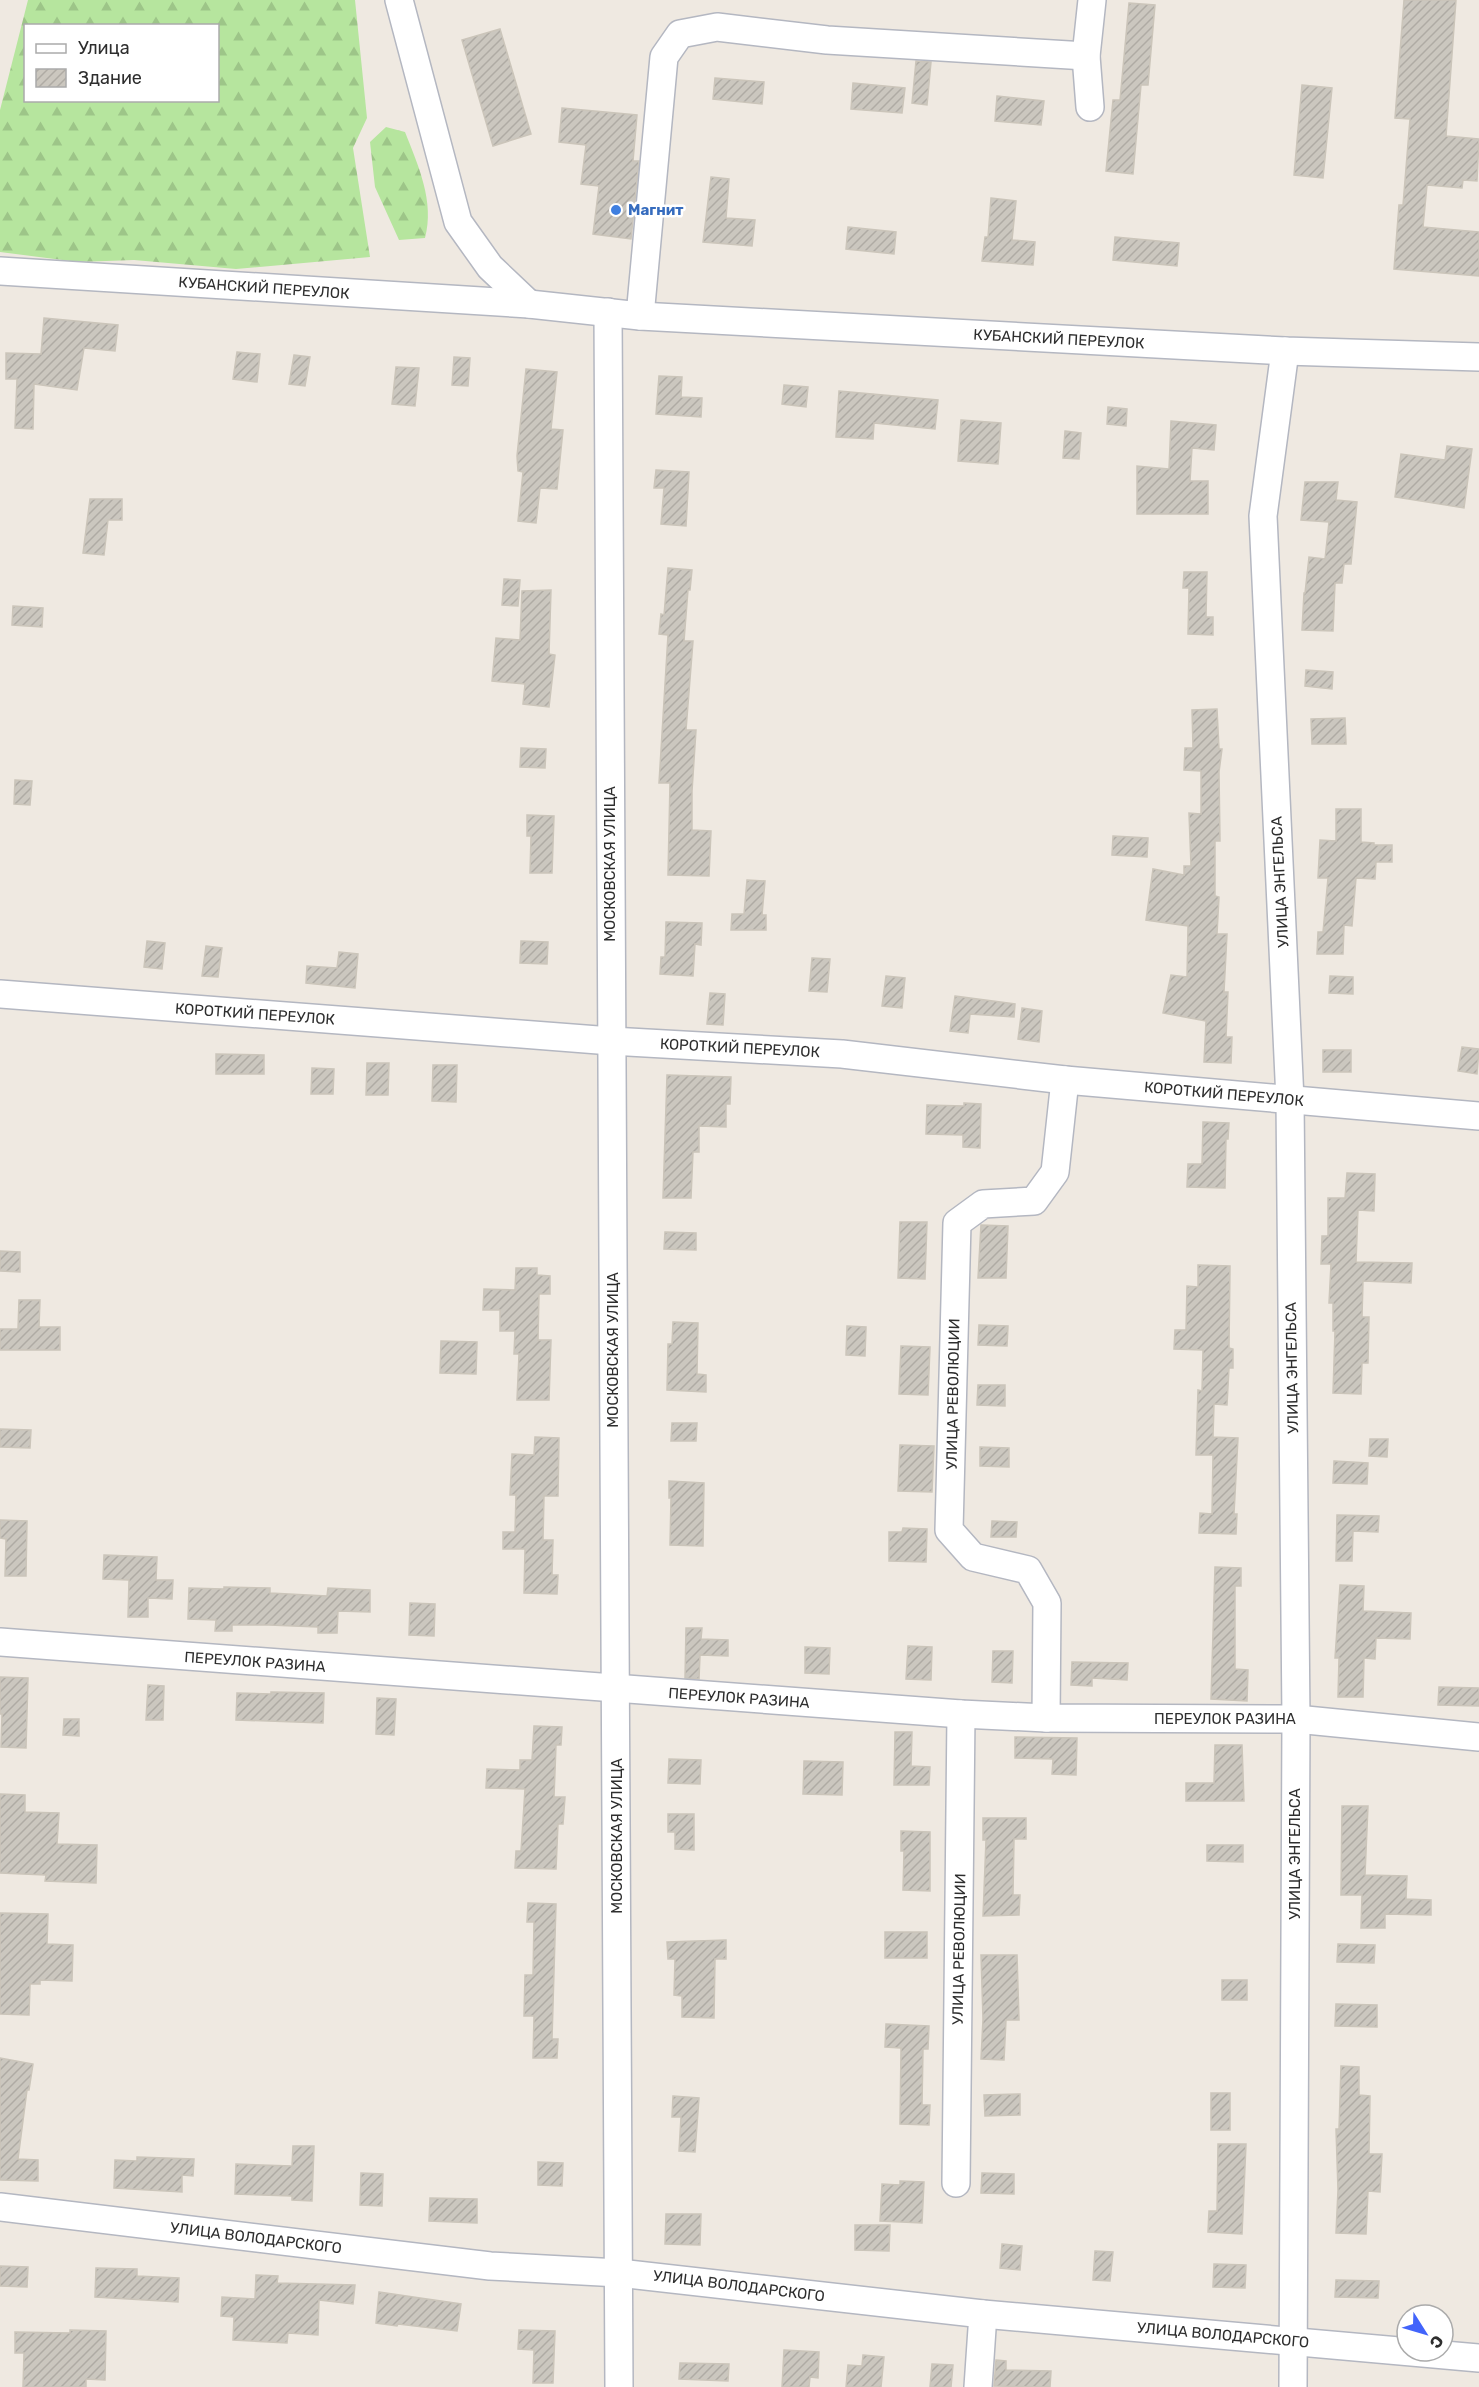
<svg xmlns="http://www.w3.org/2000/svg" width="1479" height="2387" viewBox="0 0 1479 2387" font-family="Rubik,sans-serif">
<style>
.forest{fill:url(#forest-firs);fill-rule:evenodd}
.building{fill:url(#building-hatch);stroke:#cbc5ba;stroke-width:1.5}
.lines{fill:none;stroke-linecap:round;stroke-linejoin:round}
.minor-casing{stroke:#b4b7c1;stroke-width:30}
.minor{stroke:#fff;stroke-width:27}
.shop-dot{fill:#3f7fe0;stroke:#fff;stroke-width:2}
.labels{text-anchor:middle;stroke-width:5;stroke-linejoin:round;paint-order:stroke}
.shop-label{font-size:15px;font-weight:bold;fill:#366cbe;stroke:#fff;text-anchor:start}
.street-label{font-size:15px;fill:#2e2e2e;stroke:#fff}
</style>
<defs>
<pattern id="forest-firs" width="22" height="20" patternUnits="userSpaceOnUse" patternTransform="scale(1.5)"><rect width="22" height="20" fill="#b6e59e"/><path d="M5 1l3.5 6h-7zM16 11l3.5 6h-7z" fill="#9dc588"/></pattern>
<pattern id="building-hatch" width="6" height="6" patternUnits="userSpaceOnUse" patternTransform="scale(1.5)"><rect width="6" height="6" fill="#cbc7bf"/><path d="M-1 1l2-2M0 6l6-6M5 7l2-2" fill="none" stroke="#afaba4"/></pattern>
</defs>
<rect width="100%" height="100%" fill="#efe9e1"/>
<g class="forest">
<path d="M28 0H355L367 118 353 148 370 257 236 269 134 260 78 262 0 252V110ZM26 26H218V100H26Z"/>
<path d="M386 127 405 132C418 165 435 202 425 238L399 240 375 187 370 142Z"/>
</g>
<g class="building">
<path d="M1404 0H1456L1446 136 1479 139 1477 181 1463 180 1462 188 1427 185 1423 227 1479 232V276L1394 269 1399 205H1403L1410 119 1395 118Z"/>
<path d="M1129 3 1155 5 1148 85H1141L1133 174 1106 171 1113 100H1120Z"/>
<path d="M500 29 531 134 493 146 462 40Z"/>
<path d="M916 61 931 62 927 105 912 103Z"/>
<path d="M715 78 764 82 762 104 713 99Z"/>
<path d="M853 83 905 88 902 113 851 109Z"/>
<path d="M1302 85 1332 88 1323 178 1294 175Z"/>
<path d="M997 96 1044 101 1041 125 995 121Z"/>
<path d="M562 108 637 115 633 161H639L631 239 593 234 599 186 581 184 586 145 559 142Z"/>
<path d="M711 177 729 179 726 218 755 220 752 246 703 242Z"/>
<path d="M991 198 1016 201 1012 240 1035 242 1033 265 982 261 985 237H988Z"/>
<path d="M848 227 896 232 894 254 846 249Z"/>
<path d="M1115 237 1179 243 1177 266 1113 260Z"/>
<path d="M44 318 118 325 115 351 84 348 77 390 34 384 33 429 15 428 17 379H6V353L41 354Z"/>
<path d="M237 352 260 354 257 382 233 379Z"/>
<path d="M294 355 310 357 305 386 289 384Z"/>
<path d="M454 357 470 358 468 386 452 385Z"/>
<path d="M396 367 419 368 415 406 392 404Z"/>
<path d="M526 369 557 372 551 429 563 430 557 489 540 488 536 523 518 521 523 472 518 471 517 456Z"/>
<path d="M659 376 682 377 681 397 702 398 701 417 656 414Z"/>
<path d="M784 385 808 387 806 407 782 404Z"/>
<path d="M839 391 938 400 935 429 874 423 873 439 836 437Z"/>
<path d="M1108 407 1127 409 1126 426 1107 424Z"/>
<path d="M961 420 1001 423 998 464 958 461Z"/>
<path d="M1171 421 1216 425 1214 450 1192 448 1190 481H1208V514H1137V466L1169 469Z"/>
<path d="M1065 431 1081 433 1079 459 1063 458Z"/>
<path d="M1447 446 1472 449 1464 508 1395 497 1401 454 1445 460Z"/>
<path d="M656 470 689 472 686 526 661 524 664 488H654Z"/>
<path d="M1305 482H1338L1336 500 1357 502 1351 564H1344L1342 583H1335L1333 631 1302 630 1304 593H1305L1309 557 1325 559 1329 522 1301 520Z"/>
<path d="M90 499H122V520H108L104 555 83 553Z"/>
<path d="M668 568 692 570 690 590H688L684 641H693L686 730H696L692 791V830L711 831 709 876 668 875 670 783H659L668 635 659 634 661 614 664 615Z"/>
<path d="M1184 572H1207L1206 617H1213V635L1188 634 1189 588H1183Z"/>
<path d="M504 579 520 580 518 606 502 605Z"/>
<path d="M551 590 549 654 555 655 549 707 523 704 525 684 492 681 496 638 520 640 522 591Z"/>
<path d="M13 606 43 608 42 627 12 625Z"/>
<path d="M1306 670 1333 672 1332 689 1305 686Z"/>
<path d="M1217 709 1219 749H1222L1219 772 1220 841H1215V896L1219 897 1217 934H1227L1224 992H1228L1226 1037H1232L1231 1063 1204 1062 1206 1021 1163 1013 1171 975 1187 977 1188 926 1146 920 1153 869 1184 875V866H1191L1189 813 1201 814V771L1184 770 1185 748H1193L1192 710Z"/>
<path d="M1345 718 1346 744H1312L1311 719Z"/>
<path d="M521 748 546 749 545 768 520 767Z"/>
<path d="M15 780 32 781 30 805 14 804Z"/>
<path d="M1336 809H1361V842L1374 843V845H1392V862H1376L1375 879 1356 878 1352 926 1344 925 1343 954H1317L1318 932H1323L1328 878H1318L1320 840 1336 841Z"/>
<path d="M527 815 554 816 552 873H530L531 836H527Z"/>
<path d="M1113 836 1148 838 1147 857 1112 855Z"/>
<path d="M747 880 765 881 762 915H766V930H731L732 914H744Z"/>
<path d="M666 922 702 923 701 945 695 944 693 976 660 974 661 957H665Z"/>
<path d="M147 941 165 943 162 969 144 967Z"/>
<path d="M521 941 548 942 547 964 520 963Z"/>
<path d="M206 946 222 948 218 977 202 976Z"/>
<path d="M339 952 358 954 355 988 306 983 307 966 337 968Z"/>
<path d="M812 958 830 959 827 992 809 991Z"/>
<path d="M886 976 905 978 902 1008 882 1006Z"/>
<path d="M1330 976 1353 977V994L1329 993Z"/>
<path d="M710 993 725 994 723 1025 707 1024Z"/>
<path d="M955 996 1015 1004 1014 1017 970 1014 968 1033 950 1031Z"/>
<path d="M1022 1008 1042 1011 1039 1042 1018 1039Z"/>
<path d="M1462 1047 1479 1049 1477 1074 1458 1071Z"/>
<rect x="1323" y="1050" width="28" height="22"/>
<path d="M216 1054 264 1055V1074H216Z"/>
<path d="M367 1063H389L388 1095H366Z"/>
<path d="M433 1065H457L456 1102 432 1101Z"/>
<path d="M312 1068 334 1069 333 1094H311Z"/>
<path d="M667 1075 731 1077 730 1104H726V1127L699 1126V1152H693L691 1198H663Z"/>
<path d="M964 1103 981 1104 980 1148 963 1147V1135L926 1134 927 1105 964 1106Z"/>
<path d="M1203 1122 1229 1123 1228 1139H1226L1225 1188 1187 1187 1188 1164H1202Z"/>
<path d="M1347 1173 1375 1174 1374 1211 1358 1210 1356 1262 1412 1263 1411 1283 1363 1281 1362 1317H1369L1368 1363H1362L1361 1394 1333 1393 1335 1331H1333V1303H1329L1331 1264H1321L1322 1236H1328V1198H1345Z"/>
<path d="M900 1222H927L925 1279 898 1278Z"/>
<path d="M981 1225 1008 1226 1006 1278H978Z"/>
<path d="M665 1232 696 1233V1250L664 1249Z"/>
<path d="M0 1251 20 1252V1272L0 1271Z"/>
<path d="M1198 1265 1230 1266 1229 1348 1233 1349V1368H1229L1227 1405 1214 1404 1213 1437 1238 1438 1234 1514H1237L1236 1534 1199 1533 1200 1513 1212 1514 1213 1455H1196L1198 1390 1202 1391 1203 1350 1174 1349 1175 1330H1186L1187 1286 1198 1287Z"/>
<path d="M516 1268H537V1275L550 1276V1294H539L538 1340H551L549 1400H517L519 1354H514L515 1331H500V1310H483L484 1289 515 1290Z"/>
<path d="M19 1300H40L39 1327H60V1350H0V1329H18Z"/>
<path d="M673 1322 698 1323 697 1374 706 1375V1392L667 1390 668 1344H672Z"/>
<path d="M979 1325 1008 1326 1007 1346 978 1345Z"/>
<path d="M847 1326 866 1327 865 1356 846 1355Z"/>
<path d="M441 1341 477 1342 476 1374 440 1373Z"/>
<path d="M901 1346 930 1347 928 1395 899 1394Z"/>
<path d="M978 1385H1005V1406L977 1405Z"/>
<path d="M672 1423H697L696 1441H671Z"/>
<path d="M0 1429 31 1430 30 1448 0 1447Z"/>
<path d="M535 1437 559 1438 558 1496H544L543 1540H553L552 1575H558L557 1594 524 1593 525 1549H503V1532H515L516 1495H510L512 1454 534 1455Z"/>
<path d="M1370 1439H1388L1387 1457 1369 1456Z"/>
<path d="M900 1445 934 1446 932 1492 898 1491Z"/>
<path d="M980 1447 1009 1448V1467L980 1466Z"/>
<path d="M1334 1461 1368 1463 1367 1484 1333 1483Z"/>
<path d="M669 1481 704 1483 703 1546 670 1545 671 1498H669Z"/>
<path d="M1337 1515 1379 1516 1378 1532 1353 1531 1352 1561H1336Z"/>
<path d="M0 1520 27 1521 26 1576H5L6 1539 0 1538Z"/>
<path d="M992 1521 1017 1522 1016 1537H991Z"/>
<path d="M903 1528 927 1529 926 1562 889 1561V1532H902Z"/>
<path d="M104 1555 157 1557 156 1580H173L172 1599 148 1598V1617H128L129 1580 103 1579Z"/>
<path d="M1215 1567 1241 1568V1586H1235V1669L1248 1670 1247 1701 1211 1699Z"/>
<path d="M1340 1585 1364 1586 1363 1611 1411 1613 1410 1639 1376 1638 1375 1659 1364 1658 1363 1697H1338L1339 1658H1335Z"/>
<path d="M224 1587 270 1588V1593L327 1596 328 1588 370 1590V1612L338 1611 337 1633H318V1627L269 1625H232V1631H215L216 1620 188 1619 189 1588 224 1589Z"/>
<path d="M410 1603 435 1604 434 1636 409 1635Z"/>
<path d="M686 1628H702L701 1639 728 1640V1656L700 1655 699 1679 685 1678Z"/>
<path d="M908 1646 932 1647 931 1680 906 1679Z"/>
<path d="M805 1647 830 1648 829 1674 805 1673Z"/>
<path d="M993 1651H1013L1012 1683 992 1682Z"/>
<path d="M1072 1662 1128 1663 1127 1680 1092 1678V1686L1071 1685Z"/>
<path d="M0 1677 28 1678 26 1748 1 1747 2 1714H0Z"/>
<path d="M148 1685 164 1686 163 1720H146Z"/>
<path d="M1439 1687 1479 1688V1706L1438 1705Z"/>
<path d="M271 1692 324 1693 323 1723 236 1720 237 1693 271 1694Z"/>
<path d="M377 1698 396 1699 394 1735 376 1734Z"/>
<path d="M64 1719H79V1736L63 1735Z"/>
<path d="M534 1726 562 1727 561 1745H556L554 1797H565L563 1824H558L556 1869 515 1868 516 1851H521L525 1789 486 1788 487 1769 520 1770V1760H532Z"/>
<path d="M895 1732H912L911 1766 930 1767 929 1785H894Z"/>
<path d="M1015 1737 1077 1738 1076 1775 1052 1774 1053 1759 1015 1758Z"/>
<path d="M1215 1745H1242L1244 1801H1186V1783H1214Z"/>
<path d="M669 1759 701 1760 700 1784 668 1783Z"/>
<path d="M804 1761 843 1762 842 1795 803 1794Z"/>
<path d="M0 1794 25 1795V1812L59 1813 57 1844 97 1845 96 1883 45 1881 46 1875 0 1873Z"/>
<path d="M1342 1806H1368L1365 1875 1407 1876 1406 1899 1431 1900V1915L1385 1914V1928H1361L1362 1895H1341Z"/>
<path d="M668 1814H694V1850L675 1849V1832H668Z"/>
<path d="M983 1818H1026V1839H1014L1013 1895H1020L1019 1915 983 1916 986 1840H983Z"/>
<path d="M901 1831 930 1832V1891L903 1890 904 1851H901Z"/>
<path d="M1207 1845H1243V1862L1207 1861Z"/>
<path d="M528 1903 556 1904 552 2039H558L557 2058H533L534 2016H524L525 1975H533L534 1922H527Z"/>
<path d="M0 1913 48 1914 47 1944 73 1945 72 1981 40 1980V1984H30L29 2015 0 2014Z"/>
<rect x="885" y="1932" width="42" height="26"/>
<path d="M726 1940V1959H715L714 2018 682 2017V1996L674 1995 675 1959H668L667 1942Z"/>
<path d="M1338 1944 1375 1945 1374 1963 1337 1962Z"/>
<path d="M981 1955H1017L1019 2020H1006L1004 2060 981 2059 983 2019Z"/>
<rect x="1222" y="1980" width="25" height="20"/>
<path d="M1336 2004 1377 2005V2027L1335 2026Z"/>
<path d="M886 2024 929 2026 928 2049H923L922 2105H930L929 2125 900 2124 901 2048 885 2047Z"/>
<path d="M0 2058 33 2064 29 2090H27L18 2159 38 2160V2181L0 2180Z"/>
<path d="M1341 2066 1359 2067V2095L1370 2096 1369 2154H1382L1380 2192 1368 2191 1366 2234 1336 2233 1338 2190 1336 2129H1339Z"/>
<rect x="1211" y="2093" width="19" height="37"/>
<path d="M1020 2094V2115L985 2116 984 2095Z"/>
<path d="M673 2096 699 2098 695 2152 679 2151 681 2117H672Z"/>
<path d="M1218 2144H1246L1242 2234 1208 2232 1209 2211H1217Z"/>
<path d="M293 2146H314L312 2201 292 2200V2196L235 2194 236 2164 292 2166Z"/>
<path d="M137 2157 194 2159 193 2176 182 2175V2192L114 2188 115 2160 137 2161Z"/>
<path d="M538 2162 563 2163 562 2186 538 2185Z"/>
<path d="M361 2173 383 2174 382 2206 360 2205Z"/>
<path d="M982 2173 1014 2174V2194L981 2193Z"/>
<path d="M900 2181 924 2182 922 2223 880 2221 882 2184 900 2185Z"/>
<path d="M430 2198 477 2199V2223L429 2221Z"/>
<path d="M666 2214H701L700 2245 665 2244Z"/>
<path d="M855 2225H890L889 2251 855 2250Z"/>
<path d="M1002 2244 1022 2246 1020 2270 1000 2268Z"/>
<path d="M1095 2251 1113 2252 1110 2281 1093 2280Z"/>
<path d="M1214 2264 1246 2265 1245 2288 1213 2287Z"/>
<path d="M0 2266 28 2267 27 2287 0 2286Z"/>
<path d="M96 2268 137 2269V2276L179 2278 178 2302 95 2297Z"/>
<path d="M256 2275 278 2276 277 2283 355 2285 353 2304 319 2300 318 2335 288 2333 287 2343 233 2340 234 2317 221 2316 222 2297 255 2299Z"/>
<path d="M1336 2280 1379 2281 1378 2298 1335 2297Z"/>
<path d="M379 2292 461 2304 457 2331 398 2324 397 2326 376 2323Z"/>
<path d="M70 2330 106 2331 105 2380 86 2379V2387H23L24 2353H15V2332L70 2333Z"/>
<path d="M519 2330 555 2331 553 2383H533L534 2350 518 2349Z"/>
<path d="M784 2350 819 2352 818 2378 810 2377 809 2387H782Z"/>
<path d="M863 2355 884 2357 881 2387H846L848 2365 862 2366Z"/>
<path d="M996 2360 1006 2361V2370L1051 2371 1050 2387 994 2386Z"/>
<path d="M680 2363 729 2364 728 2381 679 2379Z"/>
<path d="M932 2364 953 2365 951 2387H930Z"/>
</g>
<g class="lines">
<defs>
<g id="minor">
<path d="M399 0 458 222 490 267 529 304"/>
<path d="M1090 107 1086 56 1092 0"/>
<path d="M0 271 529 304 640 316 1285 351 1479 357"/>
<path d="M608 312 619 2387"/>
<path d="M640 316 664 57 680 34 717 27 827 40 1086 56"/>
<path d="M1285 351 1263 516 1290 1100 1296 1719 1293 2387"/>
<path d="M0 994 611 1041 842 1054 1065 1080 1479 1116"/>
<path d="M0 1642 961 1714 1046 1718 1296 1719 1479 1737"/>
<path d="M1046 1718 1047 1603 1028 1570 973 1557 949 1530 957 1223 983 1204 1034 1201 1055 1172 1065 1080"/>
<path d="M956 2183 961 1714"/>
<path d="M0 2207 490 2266 619 2273 983 2314 1479 2358"/>
<path d="M978 2387 983 2314"/>
</g>
</defs>
<use href="#minor" class="minor-casing"/>
<use href="#minor" class="minor"/>
</g>
<circle class="shop-dot" cx="616" cy="210" r="6"/>
<g class="labels">
<g class="shop-label">
<text x="628" y="215">Магнит</text>
</g>
<g class="street-label">
<text transform="translate(264 288) rotate(4)" y="5">КУБАНСКИЙ ПЕРЕУЛОК</text>
<text transform="translate(1059 339) rotate(3)" y="5">КУБАНСКИЙ ПЕРЕУЛОК</text>
<text transform="translate(610 864) rotate(-90)" y="5">МОСКОВСКАЯ УЛИЦА</text>
<text transform="translate(1280 882) rotate(-93)" y="5">УЛИЦА ЭНГЕЛЬСА</text>
<text transform="translate(255 1014) rotate(4)" y="5">КОРОТКИЙ ПЕРЕУЛОК</text>
<text transform="translate(740 1048) rotate(3)" y="5">КОРОТКИЙ ПЕРЕУЛОК</text>
<text transform="translate(1224 1094) rotate(5)" y="5">КОРОТКИЙ ПЕРЕУЛОК</text>
<text transform="translate(613 1350) rotate(-90)" y="5">МОСКОВСКАЯ УЛИЦА</text>
<text transform="translate(1292 1368) rotate(-91)" y="5">УЛИЦА ЭНГЕЛЬСА</text>
<text transform="translate(953 1394) rotate(-89)" y="5">УЛИЦА РЕВОЛЮЦИИ</text>
<text transform="translate(255 1662) rotate(4)" y="5">ПЕРЕУЛОК РАЗИНА</text>
<text transform="translate(739 1698) rotate(4)" y="5">ПЕРЕУЛОК РАЗИНА</text>
<text x="1225" y="1724">ПЕРЕУЛОК РАЗИНА</text>
<text transform="translate(617 1836) rotate(-90)" y="5">МОСКОВСКАЯ УЛИЦА</text>
<text transform="translate(1295 1854) rotate(-90)" y="5">УЛИЦА ЭНГЕЛЬСА</text>
<text transform="translate(959 1949) rotate(-89)" y="5">УЛИЦА РЕВОЛЮЦИИ</text>
<text transform="translate(256 2238) rotate(7)" y="5">УЛИЦА ВОЛОДАРСКОГО</text>
<text transform="translate(739 2286) rotate(7)" y="5">УЛИЦА ВОЛОДАРСКОГО</text>
<text transform="translate(1223 2335) rotate(5)" y="5">УЛИЦА ВОЛОДАРСКОГО</text>
</g>
</g>
<rect x="24" y="24" width="195" height="78" fill="#ffffff" stroke="#ababab" stroke-width="1.5"/>
<rect x="36" y="44" width="30" height="9" fill="#ffffff" stroke="#ababab" stroke-width="1.5"/>
<text x="78" y="54" font-size="18" fill="#2e2e2e">Улица</text>
<rect x="36" y="69" width="30" height="18" fill="url(#building-hatch)" stroke="#ababab" stroke-width="1.5"/>
<text x="78" y="84" font-size="18" fill="#2e2e2e">Здание</text>
<g transform="translate(1425 2333) rotate(127)"><circle r="28" fill="#ffffff" stroke="#ababab" stroke-width="1.5"/>
<path d="M0-4.5L10 22L0 15L-10 22Z" fill="#4264fb"/>
<text y="-9" font-size="16" font-weight="bold" text-anchor="middle" fill="#2e2e2e">С</text>
</g>
</svg>
